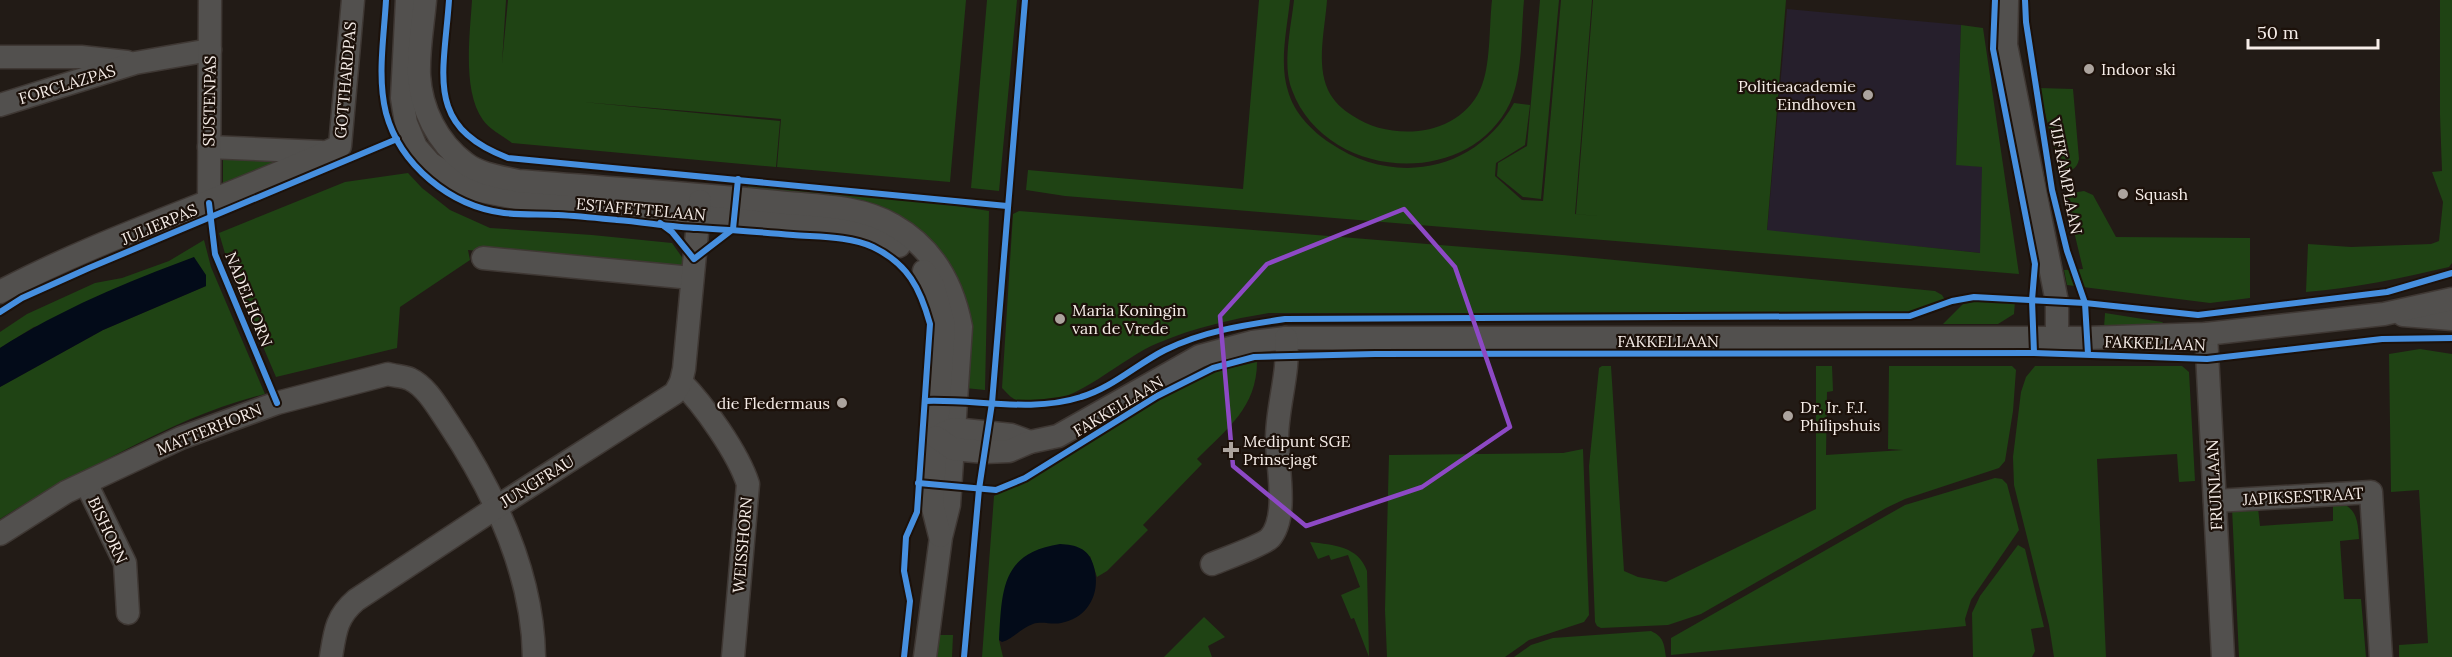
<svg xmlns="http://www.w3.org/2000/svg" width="2452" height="657" viewBox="0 0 2452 657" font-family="Lora,serif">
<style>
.education{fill:#261f2c}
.green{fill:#1f4314}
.water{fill:#030b19}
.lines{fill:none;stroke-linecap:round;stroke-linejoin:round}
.minor-casing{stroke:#3f3834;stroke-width:25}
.minor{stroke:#52504e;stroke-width:22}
.cycleway-casing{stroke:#1c110a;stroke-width:10}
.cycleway{stroke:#468fdf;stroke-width:6}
.marked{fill:none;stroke:#8d49c5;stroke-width:4.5;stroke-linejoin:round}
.poi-dot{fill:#aca49e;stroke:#1c110a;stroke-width:2}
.labels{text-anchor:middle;stroke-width:4.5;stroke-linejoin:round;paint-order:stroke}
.poi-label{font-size:16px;fill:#f6ede8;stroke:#1c110a;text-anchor:start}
.street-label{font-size:16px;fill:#f6ede8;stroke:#1c110a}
</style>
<rect width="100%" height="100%" fill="#221b16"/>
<path class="education" d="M1787 9 1961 25 1956 164 1983 167 1981 253 1767 231Z"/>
<g class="green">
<path d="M472 0H506L502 63 508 0H966L950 182 777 167 781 119 583 102 780 121 776 167 512 143C503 136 489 129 483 120 462 91 470 34 472 0Z"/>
<path d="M987 0H1017L999 191 971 188Z"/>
<path d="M1259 0H1290C1287 29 1279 63 1288 91 1294 113 1312 131 1330 143 1394 187 1476 172 1514 103L1530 105 1525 145 1496 163 1495 176 1522 200 1543 201 1561 0H1592L1575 214 1608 217 1576 214 1593 0H1786L1767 230 1980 253 1982 167 1956 165 1961 25 1983 28 2019 274 1065 196 1026 190 1028 170 1243 189Z"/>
<path d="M1294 0H1327C1325 29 1316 63 1328 90 1333 101 1343 110 1353 116 1392 142 1458 137 1480 90 1491 67 1489 26 1492 0H1524C1521 31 1523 75 1510 103 1468 191 1325 180 1292 90 1282 64 1291 28 1294 0Z"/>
<path d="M1540 0H1559L1541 199 1523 197 1497 176 1498 163 1527 146Z"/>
<path d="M2440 0H2452V263L2449 267C2402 278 2355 288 2306 292L2308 244 2351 247 2431 244 2439 241 2443 202 2432 172 2442 171 2440 115Z"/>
<path d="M2039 88 2073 89 2079 159C2077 170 2070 171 2060 174Z"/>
<path d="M223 156H301L223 188Z"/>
<path d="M408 173 422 188 450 210 490 228 592 235 672 243 684 260V269L468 250 470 260 400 307 397 348 276 377 229 267 219 233 345 182Z"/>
<path d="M748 185 926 201 989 211 985 390 965 388 934 248 748 194Z"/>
<path d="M2084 191 2093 195 2116 237 2250 238V298L2210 303 2067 285 2064 270 2083 269 2065 194Z"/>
<path d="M1019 211 1563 255 1935 291 1942 295 1945 300 1917 311 1898 313H1269C1232 319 1193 328 1158 343 1116 360 1065 417 1016 400 1011 398 1006 392 1002 388L1013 214Z"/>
<path d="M204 240 211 267 265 394C216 406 170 427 125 450 82 472 41 493 0 519V387L103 330 206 286 34 327 0 348V332L27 314 95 283 122 278 169 261Z"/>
<path d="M1984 300 2015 301 2014 314 1998 324H1943L1963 304Z"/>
<path d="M2105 313 2162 322 2167 326 2104 328Z"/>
<path d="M2420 349 2452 354V657H2399V645L2428 643 2419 490 2391 492 2389 354Z"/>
<path d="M1257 362C1257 407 1227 429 1197 459L1202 464 1143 525 1148 530 1107 571 1097 577 1090 556 999 640 1003 657H982L994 496 1019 484 1188 383 1221 370Z"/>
<path d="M1602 366H1611L1624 571 1638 577 1666 582 1816 509V366H1832L1833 391 1827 392 1826 455 1903 450 1888 449 1889 366H2012L2016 370 2013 411 2005 461 1999 468 1905 499 1886 508 1701 614 1668 625 1601 628 1597 626 1595 622 1589 466 1599 368Z"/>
<path d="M2035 366H2182L2189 372 2195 481 2179 482 2177 454 2097 459 2106 657H2054L2049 625 2014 485 2013 457 2021 392 2026 377Z"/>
<path d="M1583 449 1589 615 1584 622 1529 640 1505 657H1387L1385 610 1389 455 1563 453Z"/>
<path d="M1995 478 2002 479 2007 484 2019 530 1971 600 1965 619 1966 626 1671 655V638L1905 505Z"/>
<path d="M2333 503C2356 503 2358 520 2359 539L2340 541 2344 599H2361L2366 657H2239L2232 508H2258L2260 526 2333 521Z"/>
<path d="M1310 542C1334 545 1358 546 1367 571L1369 657 1354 618 1351 619 1341 595 1360 587 1348 555 1331 560 1329 555 1318 559Z"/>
<path d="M2018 545 2025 549 2044 627 2031 629 2035 651 2032 657H1973L1972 613 1980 596Z"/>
<path d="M1204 617 1225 637 1208 646 1212 657H1164Z"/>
<path d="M1651 631C1664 637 1664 644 1666 657H1514L1531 645 1553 638Z"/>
<path d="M939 635H953L952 657H937Z"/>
</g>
<g class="water">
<path d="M194 257 206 275V286L103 330 0 387V348C61 309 127 282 194 257Z"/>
<path d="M1060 544C1076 545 1088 548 1093 564 1102 590 1090 618 1061 623 1052 625 1042 621 1033 624 1021 628 1013 639 1002 642L999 640C1002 590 1001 553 1060 544Z"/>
</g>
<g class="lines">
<defs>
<g id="minor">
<path d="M407 0 402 98 406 123 416 147 430 163 470 189 516 198 849 227 874 232 899 246"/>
<path d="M425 0C423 24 418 50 419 75 421 109 437 142 465 163 479 174 500 177 518 181 604 188 691 193 777 202 815 206 859 205 893 225 932 247 953 284 961 327L949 505 941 537 925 657"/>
<path d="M2007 0 2006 45 2057 302V337"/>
<path d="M0 57H81L127 62"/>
<path d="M0 105 135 63 210 50"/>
<path d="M209 147 321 152"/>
<path d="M209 203 210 0"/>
<path d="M483 258 692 278"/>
<path d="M924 271 933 285 944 325 932 504 940 536"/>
<path d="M0 292C109 234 228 199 340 146L353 0"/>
<path d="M2403 315 2452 319"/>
<path d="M2206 334 2223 657"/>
<path d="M681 382C704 405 738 453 748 484L733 657"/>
<path d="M942 434 954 429 1011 435 1030 442"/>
<path d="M936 437 953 449 985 452 1009 451 1030 442 1058 436 1200 356 1252 342 1286 338H2087L2206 334 2384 314 2452 299"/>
<path d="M86 483 125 563 128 613"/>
<path d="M2215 501 2371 492 2381 657"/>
<path d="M0 534 66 492 181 438 277 403 388 374C394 376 404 376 410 379 427 387 438 408 449 424 494 492 533 573 534 657"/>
<path d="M1212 564C1224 559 1263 545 1270 538 1289 516 1277 466 1277 439 1277 405 1290 372 1286 338"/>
<path d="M331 657C335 632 336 617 356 600L497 507 675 393 681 382 684 369 700 201"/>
</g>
</defs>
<use href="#minor" class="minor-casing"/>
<use href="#minor" class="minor"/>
<defs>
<g id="cycleway">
<path d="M386 0C384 37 377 77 386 113 400 165 450 206 504 213 522 215 540 214 558 215 578 216 597 218 617 220 644 222 671 227 698 228 730 230 761 232 793 235 818 237 850 236 873 247 908 264 920 288 930 324L917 512 906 537 904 571 910 601 904 657"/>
<path d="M449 0C444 75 424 126 508 158L1007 206"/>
<path d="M1995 0 1993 49 2035 264 2032 300 2034 353"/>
<path d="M2025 0 2026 22 2052 190 2067 251 2085 303 2088 354"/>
<path d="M209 203 215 254 277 403"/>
<path d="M660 223 672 232 694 259 733 229 738 179"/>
<path d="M0 312 22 298 89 268 397 139"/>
<path d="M925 401C977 399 1031 413 1081 397 1112 388 1137 364 1165 350 1204 331 1244 325 1285 319L1910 316 1952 301 1974 297 2085 303 2198 315 2387 292 2452 273"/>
<path d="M918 483 996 490 1025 478 1157 396 1213 368 1254 357 1375 354 2034 353 2207 359 2382 339 2452 338"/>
<path d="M964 657 979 489 992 403 1025 0"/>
</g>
</defs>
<use href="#cycleway" class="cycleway-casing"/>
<use href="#cycleway" class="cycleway"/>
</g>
<path class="marked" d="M1404 209 1455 267 1510 427 1422 487 1306 526 1233 466 1220 316 1267 264Z"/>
<g class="poi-dot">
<circle cx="2089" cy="69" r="6"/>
<circle cx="1868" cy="95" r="6"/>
<circle cx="2123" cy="194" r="6"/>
<circle cx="1060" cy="319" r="6"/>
<circle cx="842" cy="403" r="6"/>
<circle cx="1788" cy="416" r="6"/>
<path d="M1228 441h6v6h6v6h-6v6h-6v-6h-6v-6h6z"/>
</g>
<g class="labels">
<g class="poi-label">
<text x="2101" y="75">Indoor ski</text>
<text x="1856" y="92" text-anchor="end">Politieacademie<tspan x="1856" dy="18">Eindhoven</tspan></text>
<text x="2135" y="200">Squash</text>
<text x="1072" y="316">Maria Koningin<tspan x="1072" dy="18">van de Vrede</tspan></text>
<text x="830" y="409" text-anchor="end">die Fledermaus</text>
<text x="1800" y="413">Dr. Ir. F.J.<tspan x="1800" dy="18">Philipshuis</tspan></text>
<text x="1243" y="447">Medipunt SGE<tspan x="1243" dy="18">Prinsejagt</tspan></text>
</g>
<g class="street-label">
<text transform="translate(345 80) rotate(-85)" y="6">GOTTHARDPAS</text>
<text transform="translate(67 84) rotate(-17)" y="6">FORCLAZPAS</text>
<text transform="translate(209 101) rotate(-89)" y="6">SUSTENPAS</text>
<text transform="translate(2066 176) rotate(79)" y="6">VIJFKAMPLAAN</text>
<text transform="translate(641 209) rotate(5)" y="6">ESTAFETTELAAN</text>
<text transform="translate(159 224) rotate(-23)" y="6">JULIERPAS</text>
<text transform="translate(249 299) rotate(68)" y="6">NADELHORN</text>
<text x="1668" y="347">FAKKELLAAN</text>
<text transform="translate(2155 343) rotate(2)" y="6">FAKKELLAAN</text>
<text transform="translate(1118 406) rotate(-31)" y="6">FAKKELLAAN</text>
<text transform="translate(209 429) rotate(-22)" y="6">MATTERHORN</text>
<text transform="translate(537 481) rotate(-32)" y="6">JUNGFRAU</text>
<text transform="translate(2214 485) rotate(-93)" y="6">FRUINLAAN</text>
<text transform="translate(2303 496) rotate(-3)" y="6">JAPIKSESTRAAT</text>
<text transform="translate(108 530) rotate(65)" y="6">BISHORN</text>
<text transform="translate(742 545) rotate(-85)" y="6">WEISSHORN</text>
</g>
</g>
<path d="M2248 39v9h130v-9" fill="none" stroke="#f6ede8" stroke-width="3"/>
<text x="2257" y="39" font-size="18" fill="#f6ede8" stroke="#1c110a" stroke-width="4.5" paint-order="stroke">50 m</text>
</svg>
